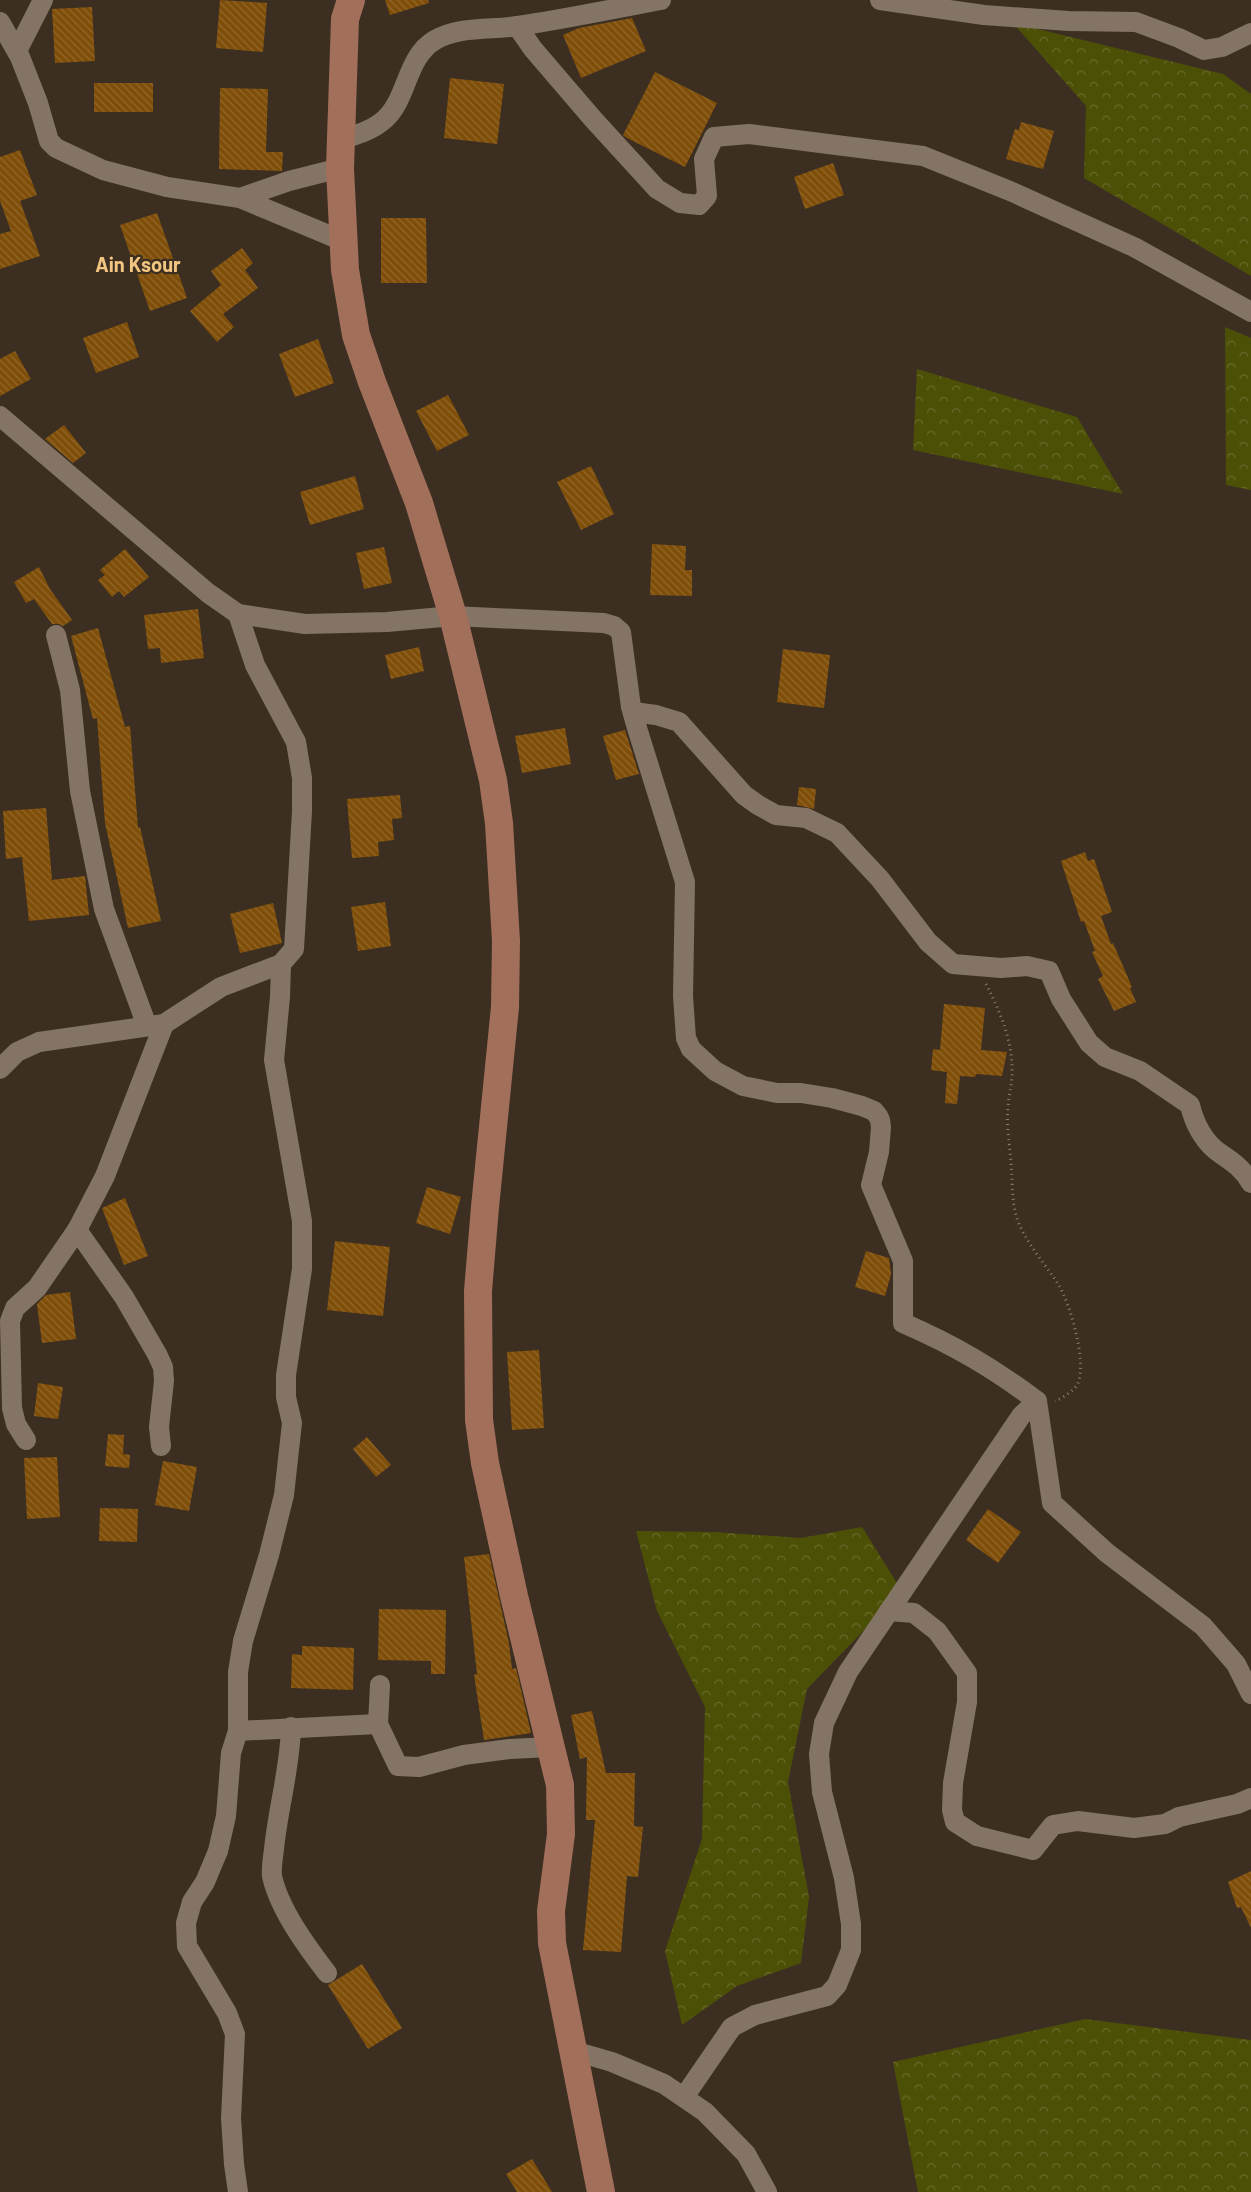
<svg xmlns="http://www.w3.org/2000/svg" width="1251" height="2192" viewBox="0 0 1251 2192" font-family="Barlow,sans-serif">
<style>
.forest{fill:url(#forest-crowns)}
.building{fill:url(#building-back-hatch)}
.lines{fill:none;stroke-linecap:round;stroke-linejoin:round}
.path{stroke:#897d71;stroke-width:3;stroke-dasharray:1 4;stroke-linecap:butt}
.street{stroke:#847465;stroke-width:20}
.secondary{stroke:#a26f5b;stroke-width:28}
.labels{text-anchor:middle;stroke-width:4.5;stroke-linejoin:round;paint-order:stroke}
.quarter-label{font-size:20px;font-weight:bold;fill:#f2c681;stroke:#3c2f21}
</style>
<defs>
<pattern id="forest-crowns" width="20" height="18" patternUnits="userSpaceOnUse" patternTransform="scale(1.25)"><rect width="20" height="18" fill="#4c5006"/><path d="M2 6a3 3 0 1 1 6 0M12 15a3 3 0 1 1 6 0" fill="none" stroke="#676a2a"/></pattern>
<pattern id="building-back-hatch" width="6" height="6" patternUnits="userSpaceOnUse" patternTransform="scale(1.25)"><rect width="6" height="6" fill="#7f4e08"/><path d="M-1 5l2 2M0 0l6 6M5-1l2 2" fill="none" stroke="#92682c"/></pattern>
</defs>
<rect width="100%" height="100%" fill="#3c2f21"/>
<g class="forest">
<path d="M1013 23 1223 74 1251 94V276L1084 178 1086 106Z"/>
<path d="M1225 327 1251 338V490L1226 485Z"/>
<path d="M917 369 1077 417 1123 494 913 450Z"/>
<path d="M862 1527 902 1591 807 1689 788 1782 809 1897 801 1963 737 1986 682 2025 665 1951 702 1839 705 1707 657 1611 636 1531 714 1532 801 1538Z"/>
<path d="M1085 2019 1251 2040V2192H918L893 2062Z"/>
</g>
<g class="building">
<path d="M220 0 267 3 263 52 216 48Z"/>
<path d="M385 0H428L429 3 390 15Z"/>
<path d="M92 7 95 61 55 63 52 9Z"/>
<path d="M632 18 646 51 581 78 563 35 579 28Z"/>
<path d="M655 72 717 103 685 167 627 138 623 135Z"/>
<path d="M450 78 504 84 497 144 444 138Z"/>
<rect x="94" y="83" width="59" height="29"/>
<path d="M220 88 268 89 266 152H283L282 171 219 169Z"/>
<path d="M1021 122 1054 131 1043 169 1006 159 1015 129 1019 130Z"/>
<path d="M20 150 37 195 20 201 40 256 0 269V234L11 231 0 201V157Z"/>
<path d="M833 163 844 195 805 209 794 177Z"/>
<path d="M157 213 187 298 150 311 120 225Z"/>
<path d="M381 218H426L427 283H381Z"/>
<path d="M242 248 253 263 245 270 258 288 223 314 234 327 217 342 190 311 221 285 211 271Z"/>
<path d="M127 322 139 357 96 373 83 338Z"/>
<path d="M318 339 334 383 295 397 279 354Z"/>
<path d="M15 351 31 379 0 396V359Z"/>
<path d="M448 395 469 435 437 451 416 411Z"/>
<path d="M64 425 86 453 73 463 45 439Z"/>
<path d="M591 466 614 514 581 530 557 482Z"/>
<path d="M355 476 364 509 310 525 300 492Z"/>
<path d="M652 544 686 546 685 570H692V596L650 595Z"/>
<path d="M384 547 392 583 364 589 356 553Z"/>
<path d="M125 549 149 577 124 597 119 591 112 597 98 580 105 575 100 570Z"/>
<path d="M39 567 50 589 72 620 63 626 59 624H52L34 599 26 603 14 582Z"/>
<path d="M198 609 204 658 161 663 160 648 148 649 144 615Z"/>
<path d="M98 628 125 727 130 726 138 828 140 827 161 921 128 928 105 823 97 718 93 719 71 636Z"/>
<path d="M419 647 424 671 391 679 385 655Z"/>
<path d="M783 649 830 655 824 708 777 702Z"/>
<path d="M565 728 571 764 522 773 515 736Z"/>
<path d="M625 730 639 774 616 780 603 736Z"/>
<path d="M799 787 816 789 814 809 797 805Z"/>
<path d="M400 795 402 818 392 819 394 840 378 842 379 856 352 858 347 799Z"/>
<path d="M46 808 52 880 85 876 89 915 29 921 22 857 6 859 3 811Z"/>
<path d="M1085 852 1088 861 1094 859 1112 912 1101 916 1111 944 1113 943 1132 987 1130 988 1136 1002 1114 1011 1098 979 1103 976 1092 952 1095 951 1084 921 1081 922 1061 861Z"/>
<path d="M385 902 391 946 358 951 351 907Z"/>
<path d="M273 903 282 943 240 953 230 914Z"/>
<path d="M944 1004 985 1008 981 1050 1007 1052 1002 1076 976 1074 975 1077 960 1076 957 1104 945 1103 947 1072 931 1070 933 1049 940 1050Z"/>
<path d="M427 1187 461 1197 450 1234 416 1223Z"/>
<path d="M125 1198 148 1256 124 1265 102 1208Z"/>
<path d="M335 1241 390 1247 383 1316 327 1310Z"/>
<path d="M866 1251 889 1258 891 1274 885 1296 855 1287Z"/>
<path d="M70 1292 76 1339 42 1343 37 1304 46 1295Z"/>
<path d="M539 1350 544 1428 512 1430 507 1352Z"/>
<path d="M38 1383 63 1387 58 1419 34 1416Z"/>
<path d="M108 1434 124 1435 123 1454 130 1455 129 1468 105 1466Z"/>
<path d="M367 1437 391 1465 376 1477 353 1449Z"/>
<path d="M57 1457 60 1517 27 1519 24 1458Z"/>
<path d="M163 1461 197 1467 189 1511 155 1505Z"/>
<path d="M100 1508 138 1509 137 1542 99 1541Z"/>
<path d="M988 1509 1021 1532 998 1563 966 1540Z"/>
<path d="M489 1554 509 1643 512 1669 516 1668 531 1733 484 1740 474 1675 477 1674 464 1557Z"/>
<path d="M379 1609 446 1610 445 1674H431V1661L378 1660Z"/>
<path d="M302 1646 354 1648 353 1690 291 1688 292 1654 302 1655Z"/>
<path d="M592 1711 606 1773H635L634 1826 643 1827 638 1877 627 1876 621 1952 583 1950 595 1820H586L587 1757 580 1759 571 1715Z"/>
<path d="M1251 1871V1928L1241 1907 1237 1908 1228 1882Z"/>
<path d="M362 1964 402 2028 368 2049 328 1985Z"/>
<path d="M532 2159 552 2192H517L506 2174Z"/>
</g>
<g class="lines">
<path class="path" d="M986 984C999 1010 1011 1036 1012 1066 1013 1081 1009 1093 1008 1107 1006 1126 1010 1145 1011 1164 1013 1184 1011 1205 1019 1224 1029 1246 1045 1264 1058 1284 1070 1303 1087 1361 1078 1383 1075 1390 1063 1398 1055 1401"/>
<g class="street">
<path d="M880 0 984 15 1069 21 1136 22 1179 38 1204 50 1222 47 1251 33"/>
<path d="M0 22 20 57 38 103 49 141 56 148 103 170 167 187 240 198 343 241"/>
<path d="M517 26 533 49 593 119 657 189 680 203 699 205 707 196 704 159 714 137 749 134 923 156 1010 191 1134 247 1251 312"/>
<path d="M17 51 43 0"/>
<path d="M340 140C355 135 372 131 385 119 408 98 406 57 435 40 459 26 491 30 518 26 565 19 613 9 661 0"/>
<path d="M240 198 289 181 340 168"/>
<path d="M0 416 208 593 238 614 305 624 387 622 453 616 604 623 614 626 621 632 631 707 637 728 685 882 683 996 686 1038 691 1049 715 1071 743 1086 777 1093H801L832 1098 862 1106 874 1111 878 1116 880 1120 881 1127 879 1152 871 1185 903 1261V1323C954 1345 993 1368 1037 1401L1052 1503 1107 1553 1203 1626 1236 1664 1251 1694"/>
<path d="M56 635 70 690 80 791 104 909 147 1026"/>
<path d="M633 712 656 715 679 722 744 795 758 805 776 815 806 818 837 833 880 879 928 942 953 964 1001 968 1027 966 1049 971 1061 999 1089 1043 1105 1057 1140 1071 1190 1105C1194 1123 1204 1143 1221 1154 1233 1162 1244 1170 1251 1183"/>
<path d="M0 1069 17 1052 39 1042 164 1024 221 987 281 964 294 949 302 811V778L296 742 255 665 238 614"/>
<path d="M77 1230 124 1297 157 1354 163 1367 164 1381 159 1427 161 1446"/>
<path d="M26 1440 16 1424 12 1408 10 1321 15 1308 37 1288 77 1230 105 1176 164 1024"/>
<path d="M889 1611 914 1613 937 1631 967 1673V1702L953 1783 952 1810 955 1822 977 1836 1033 1850 1053 1825 1078 1821 1134 1828 1165 1824 1179 1817 1237 1804 1251 1798"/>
<path d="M380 1685 378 1724 398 1766 419 1767 464 1755 510 1749 551 1747"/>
<path d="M291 1727C290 1769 278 1808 274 1849 273 1858 271 1868 272 1876 279 1909 307 1947 327 1973"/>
<path d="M238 1731 378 1724"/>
<path d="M574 2051 612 2062 664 2084 705 2112 746 2154 767 2192"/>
<path d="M684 2097 732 2027 755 2015 827 1996 837 1985 851 1950V1924L844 1878 822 1792 819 1754 824 1723 848 1672 1021 1416 1037 1401"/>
<path d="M238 2192 234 2164 231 2118 235 2034 227 2013 187 1946 186 1923 192 1902 205 1882 218 1851 226 1816 231 1753 238 1731V1672L243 1641 269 1555 284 1495 292 1423 286 1397V1375L302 1269V1221L274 1060 280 997 281 964"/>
</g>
<path class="secondary" d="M351 0 345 19 340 168 345 270 356 335 372 382 419 503 453 616 493 780 499 823 506 941 505 1007 485 1207 478 1291 479 1420 485 1463 514 1596 560 1785 561 1834 551 1911 552 1943 601 2192"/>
</g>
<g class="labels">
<g class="quarter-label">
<text x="138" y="272">Ain Ksour</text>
</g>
</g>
</svg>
